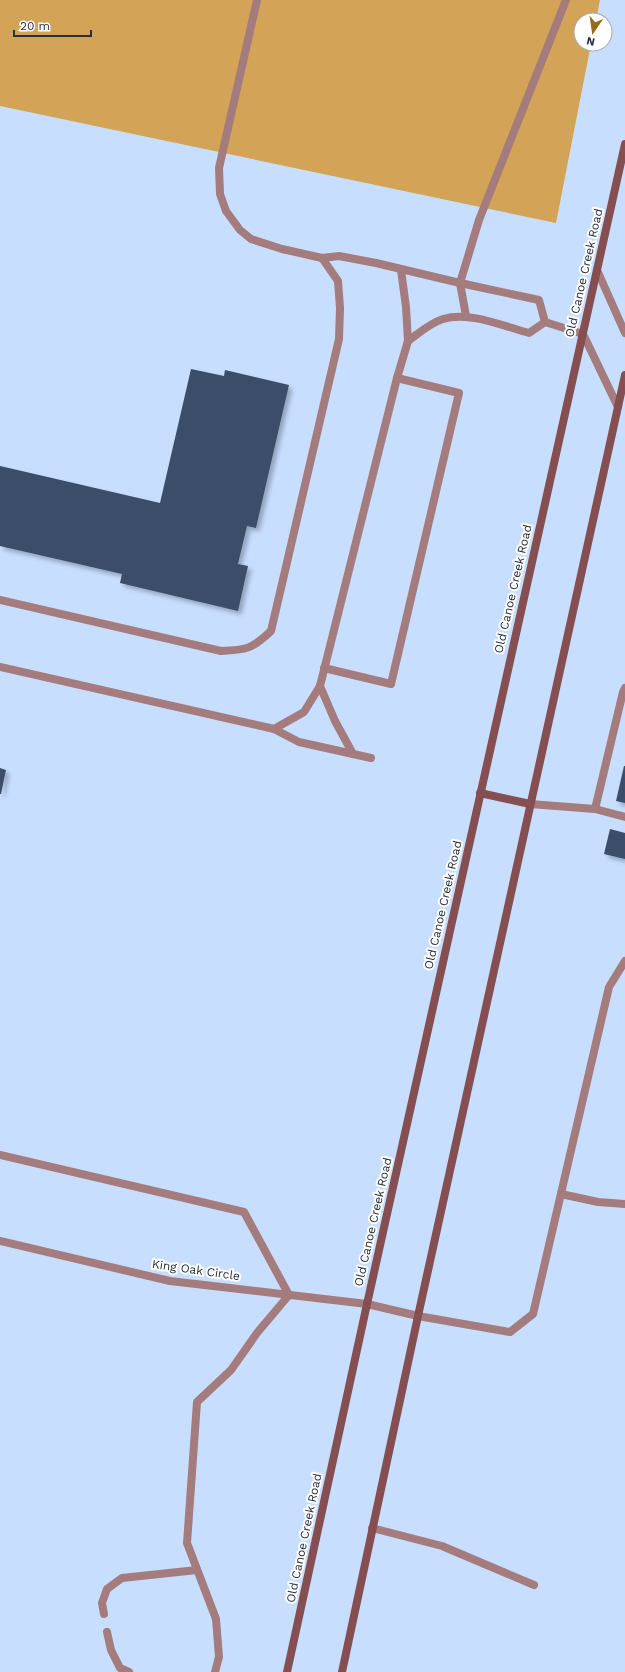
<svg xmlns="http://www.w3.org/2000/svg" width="625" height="1672" viewBox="0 0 625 1672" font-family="'Work Sans',sans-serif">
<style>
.forest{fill:#d3a357}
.building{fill:#3a4d68;filter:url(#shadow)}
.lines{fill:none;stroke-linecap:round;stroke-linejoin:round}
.service{stroke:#a47c7d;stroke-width:8}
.minor{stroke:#a47c7d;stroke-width:8}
.secondary{stroke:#854e50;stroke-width:8}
.labels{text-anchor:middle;stroke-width:4;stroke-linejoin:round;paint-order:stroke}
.street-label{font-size:12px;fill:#27303c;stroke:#fefefe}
</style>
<defs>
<filter id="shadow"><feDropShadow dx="3.5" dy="3.5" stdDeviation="2" flood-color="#0004"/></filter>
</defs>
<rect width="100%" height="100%" fill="#c8deff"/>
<path class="forest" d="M0 0H600L596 20H581V44H591L556 223 0 106Z"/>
<g class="building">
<path d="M191 369 224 376 225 370 289 385 256 528 247 526 238 564 248 566 238 611 120 583 122 574 0 546V466L160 503Z"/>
<path d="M624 766H625V803L616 801Z"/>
<path d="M0 768 6 770 1 794H0Z"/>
<path d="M610 829 625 833V859L604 854Z"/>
</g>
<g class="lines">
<g class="service">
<path d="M257 0 219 168 220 194 226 211 240 230 251 239 282 249 322 258 339 256 376 263 460 283 539 300 545 322"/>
<path d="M597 270 625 333"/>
<path d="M466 316 460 283 479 220 566 0"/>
<path d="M545 322 583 334 618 407"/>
<path d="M408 341C419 333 430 323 443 319 469 311 503 326 529 333L545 322"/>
<path d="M0 600 221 651C246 650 252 649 271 631L339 339 340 308 338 281 322 258"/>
<path d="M0 667 274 729 304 712 320 686 397 378 408 341 406 307 401 270"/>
<path d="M324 668 391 684 459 393 397 378"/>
<path d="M320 686 335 721 353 754"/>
<path d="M274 729 299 742 371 758"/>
<path d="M530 804 595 809 625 817"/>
<path d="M595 809 623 692 625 688"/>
<path d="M0 1155 244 1212 289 1295 257 1333 231 1370 197 1402 187 1543 216 1619 219 1657 215 1672"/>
<path d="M561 1194 598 1202 625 1204"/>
<path d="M372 1528 442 1546 534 1585"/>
<path d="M104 1614 102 1603 107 1589 122 1578 197 1570"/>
<path d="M107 1632 111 1650 120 1668 129 1672"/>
</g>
<path class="minor" d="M0 1241 170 1281 367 1304 418 1316 510 1332 533 1314 609 987 625 961"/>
<g class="secondary">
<path d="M480 793 530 804"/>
<path d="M287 1672 367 1304 625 144"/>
<path d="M342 1672 418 1316 625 375"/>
</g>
</g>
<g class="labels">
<g class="street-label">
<text transform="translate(584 273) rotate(-77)" y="4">Old Canoe Creek Road</text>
<text transform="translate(513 589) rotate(-77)" y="4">Old Canoe Creek Road</text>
<text transform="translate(443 905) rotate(-77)" y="4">Old Canoe Creek Road</text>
<text transform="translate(373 1222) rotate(-77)" y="4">Old Canoe Creek Road</text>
<text transform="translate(196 1270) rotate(8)" y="4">King Oak Circle</text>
<text transform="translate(304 1538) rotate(-78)" y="4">Old Canoe Creek Road</text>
</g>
</g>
<g transform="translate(593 32) rotate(193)"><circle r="19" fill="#fefefe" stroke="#a8acb0"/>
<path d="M0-3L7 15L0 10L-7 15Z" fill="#966a17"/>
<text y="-6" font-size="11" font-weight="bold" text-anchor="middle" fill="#27303c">N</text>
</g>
<path d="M14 30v6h77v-6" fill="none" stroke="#27303c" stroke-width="2"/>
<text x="20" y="30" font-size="12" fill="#27303c" stroke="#fefefe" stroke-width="3" paint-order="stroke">20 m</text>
</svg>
